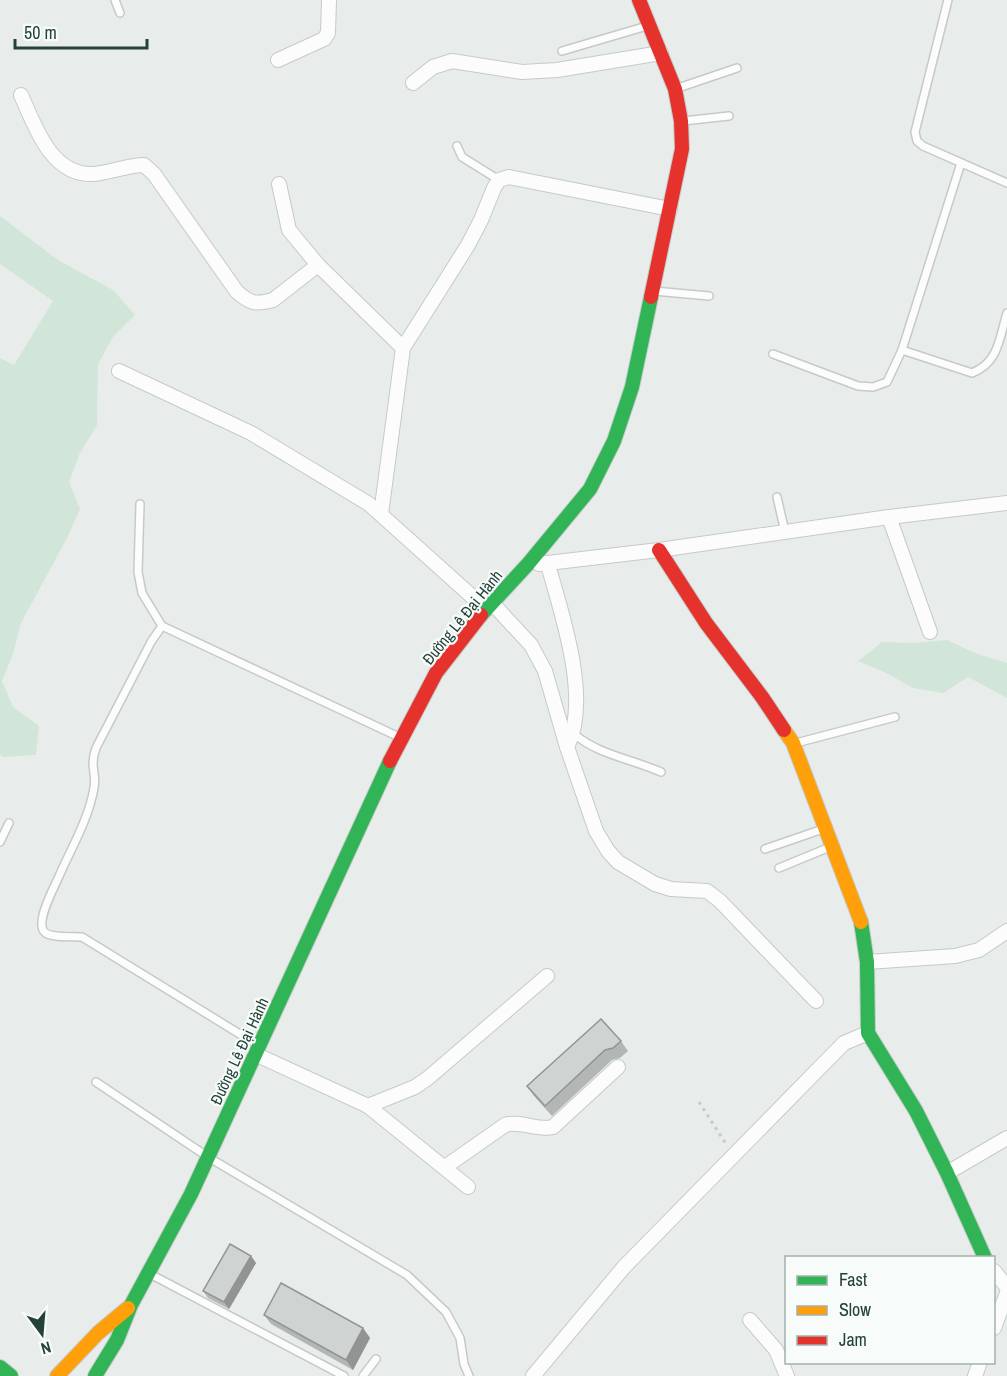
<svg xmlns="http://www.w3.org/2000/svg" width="1007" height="1376" viewBox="0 0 1007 1376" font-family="'Archivo Narrow',sans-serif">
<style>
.green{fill:#d1e6d8}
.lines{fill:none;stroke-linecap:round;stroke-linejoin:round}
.lane-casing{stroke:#c5cac8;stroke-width:10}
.street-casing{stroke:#c5cac8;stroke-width:16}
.fast-casing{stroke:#c3cbc8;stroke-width:16}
.slow-casing{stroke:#c3cbc8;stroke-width:16}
.jam-casing{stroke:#c3cbc8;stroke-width:16}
.path{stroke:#c3ccca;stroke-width:3;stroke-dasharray:3 4.5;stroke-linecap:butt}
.lane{stroke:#fcfcfc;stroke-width:7}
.street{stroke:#fcfcfc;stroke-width:14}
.fast{stroke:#30b455;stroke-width:14}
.slow{stroke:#ff9f0a;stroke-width:14}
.jam{stroke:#e5322d;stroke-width:14}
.wall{fill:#b2b6b5}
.shaded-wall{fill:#919493}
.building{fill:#cfd4d2;stroke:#919493;stroke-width:1.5}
.labels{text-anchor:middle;stroke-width:4.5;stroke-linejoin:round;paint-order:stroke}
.street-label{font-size:16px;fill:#24423a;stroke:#f7fbf9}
</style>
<rect width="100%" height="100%" fill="#e8edeb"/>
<g class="green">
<path d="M0 216 58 260 113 290 135 315 113 337 98 364 97 425 80 453 69 482 80 509 67 538 21 623 13 654 2 681 13 707 39 726 36 755 3 757 0 755V358L14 365 53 301 0 264Z"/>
<path d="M947 640 975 653 1007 663V698L968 677 943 693 913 688 886 673 858 661 882 642 914 643Z"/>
</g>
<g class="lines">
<defs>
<g id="lane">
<path d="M115 0 120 13"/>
<path d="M948 0 915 132 917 141 923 146 1007 183"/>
<path d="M562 51 647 26"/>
<path d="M678 88 737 68"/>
<path d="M683 121 729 116"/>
<path d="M457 146 462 157 499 180"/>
<path d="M654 291 709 296"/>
<path d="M902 350 961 163"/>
<path d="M773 354 858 386 873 387 887 382 902 350 972 373C999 362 999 339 1007 313"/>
<path d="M777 497 785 532"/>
<path d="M140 504 138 572 142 593 162 626"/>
<path d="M574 734C599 755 632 759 661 772"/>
<path d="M796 743 895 717"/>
<path d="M0 842 9 823"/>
<path d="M765 849 823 829"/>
<path d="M779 868 830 847"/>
<path d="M256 1044 82 937C72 936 47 939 43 930 37 918 55 886 60 874 72 847 89 818 94 788 97 773 89 767 96 748L151 642 162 626 399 737"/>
<path d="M96 1082 208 1157 407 1275 446 1312 460 1338 464 1364 469 1376"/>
<path d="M152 1275 344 1376"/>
<path d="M363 1376 376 1359"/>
</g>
<g id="street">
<path d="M278 60 324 39 328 33 329 0"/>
<path d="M413 83 433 67 452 61 522 72 557 70 661 53"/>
<path d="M21 95C35 126 51 176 93 174 110 173 127 165 144 165L154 174 237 292C250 303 255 305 273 300L318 265"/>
<path d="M279 184 289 230 318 265 403 348"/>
<path d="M119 371 251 433 369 504 486 609"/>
<path d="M381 514 403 348 468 245 481 220 494 188 499 180 509 177 670 209"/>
<path d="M889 517 930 632"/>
<path d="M539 564 659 550 889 517 1007 503"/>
<path d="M548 565C562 614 591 700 567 747L596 831 608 851 618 862 655 884 671 889 707 891 720 901 816 1001"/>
<path d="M492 603 531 645 545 671 567 747"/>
<path d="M867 962 955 956 979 950 1007 931"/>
<path d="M255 1054 368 1106 468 1187"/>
<path d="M368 1106 415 1087 428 1078 547 976"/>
<path d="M445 1167 505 1125C520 1120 537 1131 553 1127L618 1067"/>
<path d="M947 1173 1007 1138"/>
<path d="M994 1271 1007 1287"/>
<path d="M750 1320 776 1350 787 1376"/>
<path d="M994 1328 1007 1293"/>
<path d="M533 1376 624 1267 844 1043 868 1033"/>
<path d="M975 1376 980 1362"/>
</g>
<g id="fast">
<path d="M481 615 528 564 590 489 614 441 632 387 651 297"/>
<path d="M861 922 867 962 868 1033 916 1111 947 1173 985 1258"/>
<path d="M0 1367 11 1376"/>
<path d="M95 1376 117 1340 131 1305 191 1194 390 761"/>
</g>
<g id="slow">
<path d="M784 730 793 743 861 922"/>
<path d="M57 1376 98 1333 128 1308"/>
</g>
<g id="jam">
<path d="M639 0 675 89 681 121 682 149 651 297"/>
<path d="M659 550 706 623 762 697 784 730"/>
<path d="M390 761 436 673 481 615"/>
</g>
</defs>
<use href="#lane" class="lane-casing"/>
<use href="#street" class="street-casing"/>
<use href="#fast" class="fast-casing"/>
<use href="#slow" class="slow-casing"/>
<use href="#jam" class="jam-casing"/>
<path class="path" d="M699 1102 726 1144"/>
<use href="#lane" class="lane"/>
<use href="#street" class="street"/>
<use href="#fast" class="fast"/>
<use href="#slow" class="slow"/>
<use href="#jam" class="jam"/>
</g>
<g class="wall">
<path d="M621 1041 628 1051 620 1058 612 1060 552 1116 534 1096 527 1086Z"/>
<path d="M251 1256 256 1263 229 1309 208 1298 203 1291Z"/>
<path d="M264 1315 363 1328 370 1338 353 1370 271 1324Z"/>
</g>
<g class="shaded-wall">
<path d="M251 1256 256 1263 229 1309 224 1302Z"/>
<path d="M363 1328 370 1338 353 1370 346 1360Z"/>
</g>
<g class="building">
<path d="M601 1019 621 1041 613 1048 605 1050 545 1106 527 1086Z"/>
<path d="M230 1244 251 1256 224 1302 203 1291Z"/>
<path d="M281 1283 363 1328 346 1360 264 1315Z"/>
</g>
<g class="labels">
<g class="street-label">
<text transform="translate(462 617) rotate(-51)" y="6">Đường Lê Đại Hành</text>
<text transform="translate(239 1051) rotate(-65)" y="6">Đường Lê Đại Hành</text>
</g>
</g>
<rect x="785" y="1256" width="210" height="108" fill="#f7fbf9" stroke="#a3b1ad" stroke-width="1.5"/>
<rect x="797" y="1276" width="30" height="9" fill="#30b455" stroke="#a3b1ad" stroke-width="1.5"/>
<text x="839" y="1286" font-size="18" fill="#24423a">Fast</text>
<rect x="797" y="1306" width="30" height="9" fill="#ff9f0a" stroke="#a3b1ad" stroke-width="1.5"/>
<text x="839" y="1316" font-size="18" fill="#24423a">Slow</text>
<rect x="797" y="1336" width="30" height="9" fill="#e5322d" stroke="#a3b1ad" stroke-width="1.5"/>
<text x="839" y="1346" font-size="18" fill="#24423a">Jam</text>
<g transform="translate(42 1334) rotate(164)" stroke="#f7fbf9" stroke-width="4.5" paint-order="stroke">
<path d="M0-4.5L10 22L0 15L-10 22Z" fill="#24423a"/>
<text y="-9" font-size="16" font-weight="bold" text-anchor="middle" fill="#24423a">N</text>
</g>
<path d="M15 39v9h132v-9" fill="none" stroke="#24423a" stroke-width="3"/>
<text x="24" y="39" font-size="18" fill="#24423a" stroke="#f7fbf9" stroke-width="4.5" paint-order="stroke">50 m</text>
</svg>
